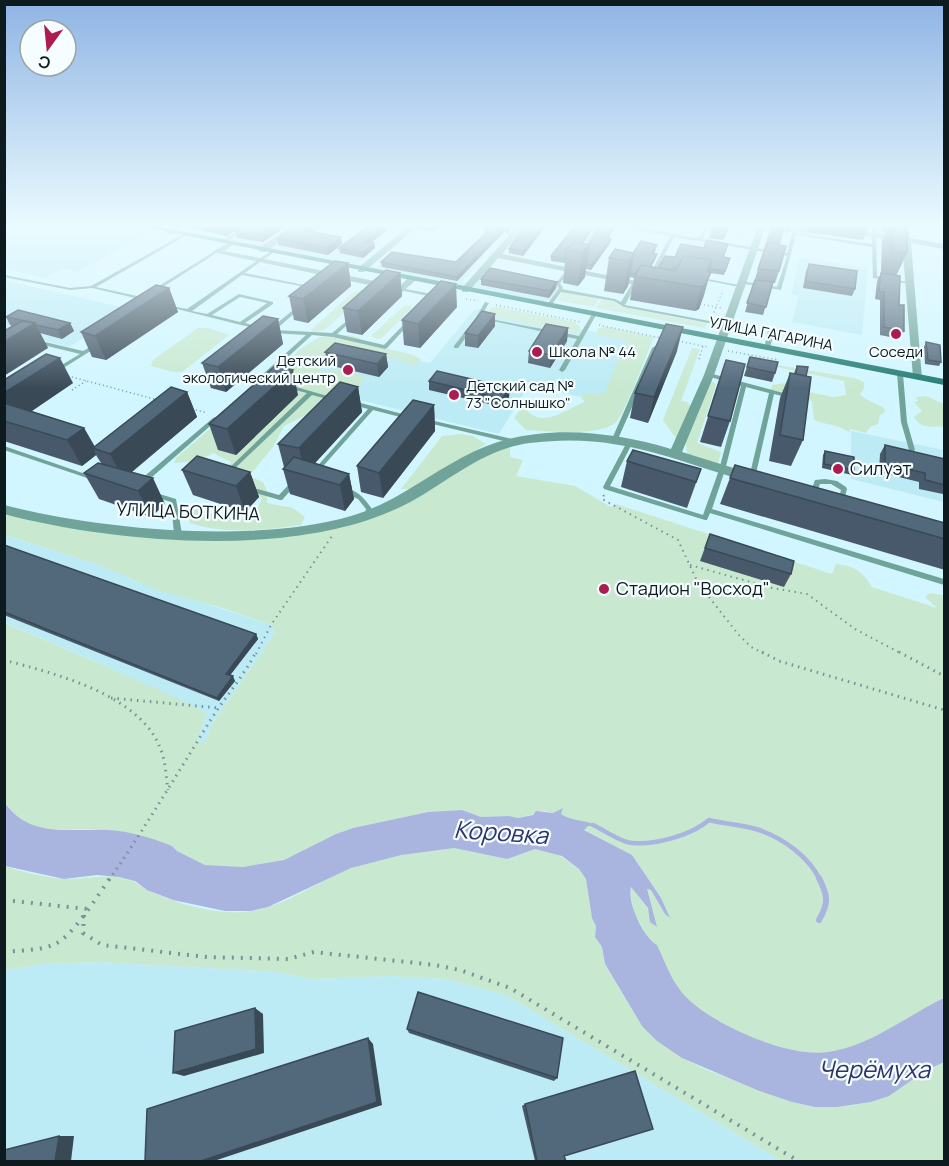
<svg xmlns="http://www.w3.org/2000/svg" width="949" height="1166" viewBox="0 0 949 1166" font-family="Manrope,sans-serif">
<style>
.built{fill:#bcebf5}
.green{fill:#c8e9d0}
.water{fill:#a9b4df}
.lines{fill:none;stroke-linecap:round;stroke-linejoin:round}
.stream-far1{stroke:#a9b4df;stroke-width:4.5}
.stream{stroke:#a9b4df;stroke-width:6}
.path-far3{stroke:#789298;stroke-width:1.5;stroke-dasharray:1 3;stroke-linecap:butt}
.path-far2{stroke:#789298;stroke-width:2;stroke-dasharray:1.5 4.5;stroke-linecap:butt}
.path-far1{stroke:#789298;stroke-width:3;stroke-dasharray:1.5 5;stroke-linecap:butt}
.path{stroke:#789298;stroke-width:4;stroke-dasharray:2 7;stroke-linecap:butt}
.service{fill:#70a39a;fill-rule:evenodd}
.minor{fill:#70a39a;fill-rule:evenodd}
.secondary{fill:#257d72;fill-rule:evenodd}
.wall{fill:#47596a}
.shaded-wall{fill:#394956}
.building{fill:#52687b;stroke:#394956;stroke-width:1.5}
.poi-dot{fill:#ac1b51;stroke:#f6fdff;stroke-width:2}
.labels{text-anchor:middle;stroke-width:4.5;stroke-linejoin:round;paint-order:stroke}
.far-street-label{font-size:15px;fill:#0d1b1e;stroke:#f6fdff}
.far-poi-label{font-size:15px;fill:#0d1b1e;stroke:#f6fdff;text-anchor:start}
.poi-label{font-size:18px;fill:#0d1b1e;stroke:#f6fdff;text-anchor:start}
.street-label{font-size:18px;fill:#0d1b1e;stroke:#f6fdff}
.near-water-label{font-size:24px;font-style:italic;fill:#2c346a;stroke:#f6fdff}
</style>
<rect width="100%" height="100%" fill="#d1f6ff"/>
<g class="built">
<path d="M5 226H84L142 237 77 272 62 268 44 278 5 269Z"/>
<path d="M184 226H259L264 242 267 243 256 247 230 241 233 237 222 240 212 236H202L176 230Z"/>
<path d="M295 233 376 248 358 263 363 264 359 266 270 249 275 244 279 245Z"/>
<path d="M394 252 475 267 462 281 468 283 460 286 371 268V266L377 267Z"/>
<path d="M799 257 868 268 862 335 792 322 798 296 792 294Z"/>
<path d="M486 271 557 284 560 289 553 299 543 302 474 288 473 286Z"/>
<path d="M4 280 129 309 69 347 5 330Z"/>
<path d="M478 309 640 341 611 404 529 385 499 434 278 380 323 339 430 363 473 311Z"/>
<path d="M851 431 944 450V502L851 479Z"/>
<path d="M4 535 94 563 123 573 130 579 271 625 275 633 213 723 204 743H197L207 713 97 662 5 623Z"/>
<path d="M99 962 279 972 311 979 391 976 447 979 508 996 782 1161H5L4 970 44 964Z"/>
</g>
<g class="green">
<path d="M371 288 326 329 317 332 310 331 353 292Z"/>
<path d="M563 292 599 298 594 307 557 300Z"/>
<path d="M602 299 614 301 623 307 707 323 705 328 596 308Z"/>
<path d="M405 305 411 306V309L382 338 377 339 371 336Z"/>
<path d="M498 307 575 322 580 327 579 332 575 333 486 314 491 308Z"/>
<path d="M607 327 654 337C647 353 625 414 616 422 601 437 547 431 526 430L514 418 521 409H526C543 430 565 409 585 402L581 398 584 394 605 393 616 365 628 341 595 334 599 328Z"/>
<path d="M198 328H208L229 335 182 372H173L151 366 153 360Z"/>
<path d="M348 335 360 338 361 344C375 347 414 352 421 360L418 364 411 365 397 358 337 353 321 363 318 370 327 372 336 369 365 376 357 392 335 393 318 402V409L284 426 273 447 249 476 263 482 267 491V503L293 508 305 517 301 525C264 530 226 535 190 523L186 506 222 517 242 519 256 513 262 498 247 491 223 473 231 462 213 453C204 459 186 463 174 463L176 458 289 361 300 349 320 337Z"/>
<path d="M692 348 700 349 681 401 687 402 692 407 710 381 715 383 716 385 697 443 721 452 718 464 687 454 686 445 675 437 663 420Z"/>
<path d="M751 357 777 365 854 378 864 382V389L860 394C866 401 877 403 885 409L884 413 880 415 878 424 870 427 866 433 850 429 849 432C835 423 829 426 814 420L812 402 804 396 771 390 772 385 785 383 790 388 833 397 846 395 844 381 748 361 747 358Z"/>
<path d="M926 396 944 404V427C932 426 921 430 914 417L922 411 914 402 918 401 916 397Z"/>
<path d="M460 434 473 436 486 444 414 489H401L442 436Z"/>
<path d="M510 445V457L523 460 516 476 575 486 611 507 616 504 832 574 836 564C854 566 863 571 872 587L937 608 925 597 930 593 944 595V998C918 1010 895 1028 869 1040 855 1046 836 1053 820 1053 781 1053 710 1026 684 996 664 972 651 940 634 914 634 904 629 897 631 887L653 915 646 889 651 890 665 914 669 917 632 855 583 829 588 826H596L571 821 561 814 563 809 553 813 544 811 518 818 509 816 481 817 462 810 428 812 353 828 336 834 284 860 243 867 205 865 177 851 172 846C151 841 129 833 108 830 68 825 33 843 5 803L4 623C73 652 141 680 207 713L197 742 204 743 213 723 275 633 271 625 219 607 160 591 94 563 5 535V514L83 529 174 540H230L343 527 495 449Z"/>
<path d="M438 848H454L507 859 535 849 556 853 579 869 586 879 592 917 596 926 595 937 602 947 605 965 642 1026 682 1058 707 1070 792 1102 814 1107H837L871 1102 889 1096 925 1071 944 1062V1161H782L508 996 447 979 391 976 311 979 279 972 99 962 44 964 5 970 4 866C23 872 44 877 63 879 82 880 102 874 122 878 138 881 138 886 150 891 179 905 220 916 252 911 286 905 318 882 349 869 376 857 409 853 438 848Z"/>
</g>
<path class="water" d="M5 803C30 839 70 828 108 830 130 831 152 838 172 846L177 851 205 865 243 867 284 860 336 834 353 828 428 812 462 810 481 817 509 816 518 818 533 815 536 811 553 813 563 808 561 814C573 822 585 819 597 826H588L584 830 632 855 661 898 670 918 665 914 651 890 647 889 657 927 650 922 648 908 631 887C627 902 643 937 657 945 665 962 672 983 686 997 713 1025 789 1058 828 1052 871 1046 906 1016 944 998V1062L925 1071 889 1096 871 1102 837 1107H815L792 1102 757 1090 682 1058 657 1041 642 1026 605 964 602 947 595 937 596 926 592 918 586 879 579 869 562 856 535 849 507 859 454 848 401 855 351 868 268 907 251 911H225L173 900 147 890 135 881 119 877 97 875 64 879 5 866Z"/>
<g class="lines">
<path class="stream-far1" d="M593 825C604 830 620 842 632 843 656 845 692 835 709 820 725 824 744 825 759 830 783 838 809 857 820 880"/>
<path class="stream" d="M819 878C828 896 829 903 819 920"/>
<g class="path-far3">
<path d="M100 226 136 233"/>
<path d="M67 230 75 226"/>
<path d="M743 239 748 226"/>
<path d="M466 299 478 301"/>
<path d="M700 304 721 308"/>
<path d="M496 305 581 322"/>
<path d="M712 316 723 291"/>
<path d="M599 325 661 338"/>
<path d="M678 341 708 347"/>
<path d="M728 351 779 360"/>
<path d="M699 359 703 346"/>
<path d="M68 376 158 400"/>
<path d="M72 390 86 381"/>
<path d="M192 409 207 413"/>
</g>
<g class="path-far2">
<path d="M604 495 602 499 678 540 698 583 738 634 751 647 765 654"/>
<path d="M690 565 772 588 807 594 855 629 902 654"/>
<path d="M256 654 271 625 332 536"/>
</g>
<g class="path-far1">
<path d="M762 652 779 661 944 710"/>
<path d="M899 652 944 676"/>
<path d="M4 660C56 674 144 695 162 753 166 765 166 778 168 790"/>
<path d="M111 698 219 708"/>
<path d="M109 880C145 828 177 774 210 721 225 697 243 677 256 652"/>
</g>
<g class="path">
<path d="M4 900 88 909"/>
<path d="M84 915 83 933 102 945 207 957 288 959 314 952 435 965 460 970 510 988 800 1162"/>
<path d="M4 952C21 950 40 951 55 944 73 936 98 895 110 878"/>
</g>
<g class="service">
<path d="M246 226H251L224 243 221 242Z"/>
<path d="M597 226H601L583 253H581L580 252Z"/>
<path d="M705 226H709L703 239 787 253 794 226H798L796 233 872 244V226H876L877 276 912 283 910 284 873 278 872 247 796 235 781 290 739 283V281H741L777 287 787 256 695 240V238H699Z"/>
<path d="M184 234 187 235 96 287 146 298V300H144L92 288 70 290 4 277V275L70 288 91 286Z"/>
<path d="M673 234 675 235 653 276 649 277V276L671 235Z"/>
<path d="M215 251 218 252 155 292 151 291Z"/>
<path d="M271 251 274 252 245 273 309 286H311V288L242 275 192 311 207 314 239 294 273 302V304L245 323 260 327V329L241 325 165 306 167 305 187 309ZM240 297 267 303 240 322 212 315Z"/>
<path d="M568 269 572 270 560 283 563 288 562 289 615 299 621 302 633 282 635 281 637 282 625 305 725 324 727 325 725 326 624 307 614 301 561 292 550 307H546V306L559 288 556 283Z"/>
<path d="M697 277 739 285 741 286 739 287 699 279H697Z"/>
<path d="M400 288 432 294 435 297 433 300H429V299L430 297 428 296 400 290Z"/>
<path d="M485 302 489 303 479 320H475V319Z"/>
<path d="M298 306 302 307 275 330 332 333 353 316 355 317V318L337 334 384 345 408 320 412 321 387 348 385 349 333 337 312 335 267 376H263V374L306 335 272 333 269 331 270 329Z"/>
<path d="M592 314 596 315 565 370 562 372 559 370 577 339 483 319 485 318 579 336Z"/>
<path d="M468 328 472 329 458 348H454V346Z"/>
<path d="M771 329 774 331 770 348 767 350 764 348 768 331Z"/>
<path d="M37 340 83 351 95 344 100 345 57 372 54 370 55 369 80 354 35 343 34 342Z"/>
<path d="M655 346 658 348 618 439 615 441 613 440 612 439 652 348Z"/>
<path d="M900 372 903 374 907 422 915 450 912 452 909 450 901 422 897 374Z"/>
<path d="M709 373 791 395 792 396 789 398 774 394 755 478 752 480 749 478 769 393 746 387 725 470 712 509 944 579V585L710 513 707 520H705L604 489 603 487 627 442 630 440 632 441 633 442 610 486 703 515 719 470 741 386 707 376 706 375Z"/>
<path d="M289 385 338 399 335 401 312 395 229 474H225L224 473 225 472 307 393 287 388V386Z"/>
<path d="M353 401 410 416 411 417 408 419 373 410 317 473H313L312 472 313 471 368 409 351 404 350 403Z"/>
<path d="M215 417 218 419 217 420 144 484H140L139 482 140 480 213 418Z"/>
<path d="M426 419 512 439 515 441 512 443 424 422 423 421Z"/>
<path d="M4 446 97 478 98 479 97 480H93L4 450Z"/>
<path d="M825 479 837 481 846 487 847 489 843 504H839L838 502 841 490 831 484H820L815 496H811L810 494 815 480Z"/>
<path d="M293 480H297L298 482 282 500H280L245 490 244 488 247 486 279 495Z"/>
<path d="M343 488C357 489 364 498 372 509L370 517H366L365 515 366 509 358 499 343 492 342 490Z"/>
<path d="M151 492H153L176 499 182 534 180 536H178L174 534 171 502 151 496 150 494Z"/>
</g>
<g class="minor">
<path d="M172 226H182L172 234H166V230Z"/>
<path d="M291 226H301L265 252H259V248Z"/>
<path d="M409 226H418L364 272H358V268Z"/>
<path d="M517 226H526L502 254 651 284 646 287 498 258 468 292H462V288Z"/>
<path d="M614 226H634L700 239 696 241Z"/>
<path d="M758 226H766L714 375 682 452 756 475 757 478 756 481H746C668 458 615 432 530 443 475 450 439 492 389 512 284 557 114 543 4 514V505C101 530 255 544 351 516 393 504 425 477 463 457 527 422 603 429 671 449L704 375Z"/>
<path d="M809 226H830L902 237 901 226H909L910 238 944 244V249L911 243 922 379H914L913 377 902 242Z"/>
<path d="M230 242 234 244 224 251 400 286 409 277 417 279 402 292 212 252Z"/>
</g>
<path class="secondary" d="M138 226H155L944 379V385Z"/>
</g>
<g class="wall">
<path d="M189 226H242L227 236 190 228Z"/>
<path d="M287 226 263 242 237 238 235 231Z"/>
<path d="M322 226 314 232 341 237 342 244 328 255 278 245 277 238Z"/>
<path d="M386 226V231L371 243 375 248 363 258 340 253 339 248Z"/>
<path d="M418 226H440L434 231 418 229Z"/>
<path d="M485 226H514L507 234 505 231 457 281 382 267 381 262H456L487 232 484 231Z"/>
<path d="M525 226H546L523 256 509 253V249Z"/>
<path d="M595 226 583 244 589 245 601 226H615V228L608 238 611 239 610 243 591 270 586 269 585 277 578 286 563 283 565 263 551 261V256Z"/>
<path d="M712 226H730L723 240 709 238Z"/>
<path d="M771 226H793L790 232 784 231 780 245 779 271 775 283H773L763 315 745 312Z"/>
<path d="M800 226H869L863 240 799 231Z"/>
<path d="M883 226H907V253L896 276 899 305 904 331 900 339 880 335V300L875 299 877 281 881 273 882 241 886 232H882Z"/>
<path d="M728 244 723 257 730 258 724 275 710 273 704 295 699 309 695 311 630 300 634 278 630 277 628 286 623 294 604 291 609 258 656 249 654 254H657L656 258 651 267 658 268 675 257 704 248Z"/>
<path d="M348 263 351 286 308 323 294 320 289 296Z"/>
<path d="M809 264 855 289 852 296 803 288 806 271Z"/>
<path d="M400 273 402 296 362 335 347 332 343 308Z"/>
<path d="M481 279 557 282 556 288 549 298 481 285Z"/>
<path d="M169 288 178 312 106 360 92 357 81 332Z"/>
<path d="M457 307 420 348 404 345 402 320Z"/>
<path d="M495 314V326L478 348 465 346V333Z"/>
<path d="M6 317 70 323 74 331 62 339 40 333 48 348 10 325Z"/>
<path d="M278 319 283 344 226 392 211 388 202 363Z"/>
<path d="M568 328 567 341 550 368 528 363 529 351Z"/>
<path d="M926 342 941 362 939 366 925 364 924 347Z"/>
<path d="M677 351 648 423 630 418 635 393Z"/>
<path d="M325 352 386 354 388 367 379 377 328 365Z"/>
<path d="M750 357 775 373 772 382 744 376Z"/>
<path d="M726 360 730 421 721 447 700 442Z"/>
<path d="M797 366 806 376 803 440 791 466 769 461 780 398 790 373H794Z"/>
<path d="M4 380 73 383 31 411 84 428 95 447 187 392 197 417 132 472 165 504 151 517 99 499 84 473 101 463 96 455 82 466 4 441Z"/>
<path d="M429 381 509 397 502 407 429 390Z"/>
<path d="M358 387 362 412 315 463 349 474 354 499 345 511 290 494 283 469 284 467 278 444Z"/>
<path d="M298 395 236 455 218 450 209 424Z"/>
<path d="M434 405 435 431 383 498 361 492 357 466Z"/>
<path d="M885 445 945 459V493L943 494 919 489V482L879 472 880 454Z"/>
<path d="M825 451 854 470 852 475 822 468 823 455Z"/>
<path d="M627 461 701 469 687 508 621 487Z"/>
<path d="M735 465 945 523V570L720 504Z"/>
<path d="M182 470 250 472 259 497 245 512 193 495Z"/>
<path d="M710 534 791 574 784 587 700 561Z"/>
<path d="M4 545 256 634 258 639 230 675 235 681 219 701 4 615Z"/>
<path d="M407 1029 557 1078 554 1081 409 1033Z"/>
<path d="M525 1104 564 1156 566 1161H535L522 1106Z"/>
</g>
<g class="shaded-wall">
<path d="M229 226H242L227 236 225 229Z"/>
<path d="M275 226H287L263 242 262 235Z"/>
<path d="M311 226H322L306 238 305 231Z"/>
<path d="M386 226V231L366 247 365 242Z"/>
<path d="M440 226 434 231 433 227Z"/>
<path d="M510 226H514L507 234V230Z"/>
<path d="M543 226H546L523 256V251Z"/>
<path d="M593 226H595L577 252H575Z"/>
<path d="M614 226H615V228L606 241V237Z"/>
<path d="M727 226H730L723 240Z"/>
<path d="M505 227V231L457 281V277Z"/>
<path d="M341 237 342 244 328 255 327 248Z"/>
<path d="M611 239 610 243 591 270V265Z"/>
<path d="M374 243 375 248 363 258V253Z"/>
<path d="M589 245 585 277 578 286 582 253Z"/>
<path d="M634 253 628 286 623 294 629 261Z"/>
<path d="M712 260 711 269 704 295 699 309 695 311 701 287Z"/>
<path d="M348 263 351 286 308 323 303 299Z"/>
<path d="M400 273 402 296 362 335 358 311Z"/>
<path d="M557 282 556 288 549 298 550 291Z"/>
<path d="M456 284 457 307 420 348 418 324Z"/>
<path d="M169 288 178 312 106 360 95 336Z"/>
<path d="M495 314V326L478 348V336Z"/>
<path d="M278 319 283 344 226 392 218 367Z"/>
<path d="M35 323 48 348 4 376V342Z"/>
<path d="M70 323 74 331 62 339 58 330Z"/>
<path d="M683 327 677 351 648 423 654 397Z"/>
<path d="M568 328 567 341 550 368 551 355Z"/>
<path d="M386 354 388 367 379 377 377 364Z"/>
<path d="M60 358 73 383 13 424 4 417V393Z"/>
<path d="M293 370 298 395 236 455 227 429Z"/>
<path d="M358 387 362 412 305 474 299 448Z"/>
<path d="M510 388 509 397 502 407V399Z"/>
<path d="M187 392 197 417 123 479 110 454Z"/>
<path d="M434 405 435 431 383 498 379 473Z"/>
<path d="M84 428 96 449 93 448 96 455 82 466 67 440Z"/>
<path d="M250 472 259 497 245 512 236 486Z"/>
<path d="M349 474 354 499 345 511 340 485Z"/>
<path d="M153 478 165 504 151 517 138 491Z"/>
<path d="M256 634 258 639 228 678 226 674Z"/>
<path d="M233 676 235 681 219 701 217 698Z"/>
<path d="M255 1008 263 1014 264 1053 184 1076 173 1073Z"/>
<path d="M368 1038 373 1044 382 1105 214 1161H201Z"/>
<path d="M59 1136H74L71 1161H55Z"/>
</g>
<g class="building">
<path d="M213 226H229L225 229Z"/>
<path d="M242 226H275L262 235 235 231Z"/>
<path d="M294 226H311L305 231 341 237 327 248 277 238Z"/>
<path d="M369 226H385L365 242 374 243 363 253 339 248Z"/>
<path d="M485 226H510L507 230 505 227 457 277 381 262 392 252 456 262 491 228 484 227Z"/>
<path d="M525 226H543L523 251 509 249Z"/>
<path d="M575 226H593L581 243 575 242 566 250 565 259 551 256Z"/>
<path d="M601 226H614L606 237 611 239 591 265 587 264 589 245Z"/>
<path d="M892 226H907V253L892 252Z"/>
<path d="M707 240 728 244 723 257 730 258 725 271 711 269 710 272 709 271 712 260 683 256 678 267H675L670 270 658 268 665 256 675 257 681 244 704 248Z"/>
<path d="M641 241 657 245 652 253 657 254 650 267 641 265 635 274 630 273 634 253H633Z"/>
<path d="M575 242 589 245 582 253 566 250Z"/>
<path d="M767 243 786 246 779 271 758 269Z"/>
<path d="M615 249 634 253 629 261 609 258Z"/>
<path d="M683 256 712 260 707 271 711 272 705 285 701 287 635 276 641 265 676 271Z"/>
<path d="M335 261 348 263 303 299 289 296Z"/>
<path d="M809 264 857 271 855 289 806 281Z"/>
<path d="M490 268 557 282 550 291 481 279Z"/>
<path d="M386 270 400 273 358 311 343 308Z"/>
<path d="M881 273 900 276 899 305H904V331L884 327V292L879 291Z"/>
<path d="M755 280 773 282 766 307 747 303Z"/>
<path d="M441 281 456 284 418 324 402 320Z"/>
<path d="M156 285 169 288 95 336 81 332Z"/>
<path d="M18 310 70 323 58 330 36 325 35 323 6 317Z"/>
<path d="M482 311 495 314 478 336 465 333Z"/>
<path d="M263 316 278 319 218 367 202 363Z"/>
<path d="M22 321 35 323 4 342V331Z"/>
<path d="M546 324 568 328 551 355 529 351Z"/>
<path d="M666 324 683 327 654 397 635 393Z"/>
<path d="M926 342 940 345 941 362 928 360Z"/>
<path d="M335 343 386 354 377 364 325 352Z"/>
<path d="M46 354 60 358 4 393V380Z"/>
<path d="M750 357 778 362 775 373 747 367Z"/>
<path d="M726 360 745 364 730 421 708 416Z"/>
<path d="M275 366 293 370 227 429 209 424Z"/>
<path d="M797 366 808 367 806 376 796 374Z"/>
<path d="M437 371 510 388 502 399 429 381Z"/>
<path d="M790 373 811 377 803 440 780 435Z"/>
<path d="M340 382 358 387 299 448 278 444Z"/>
<path d="M171 387 187 392 110 454 93 448Z"/>
<path d="M413 400 434 405 379 473 357 466Z"/>
<path d="M4 403 84 428 67 440 4 421Z"/>
<path d="M885 445 945 459V485L925 480V473L885 464Z"/>
<path d="M633 450 701 469 696 482 627 461Z"/>
<path d="M825 451 854 457V470L824 464Z"/>
<path d="M197 456 250 472 236 486 182 470Z"/>
<path d="M294 457 349 474 340 485 283 469Z"/>
<path d="M98 463 153 478 138 491 84 473Z"/>
<path d="M735 465 945 523V539L730 478Z"/>
<path d="M710 534 794 561 791 574 705 548Z"/>
<path d="M4 545 256 634 226 674 233 676 217 698 4 612Z"/>
<path d="M418 992 563 1038 557 1078 407 1029Z"/>
<path d="M255 1008 256 1049 173 1073 175 1031Z"/>
<path d="M368 1038 377 1102 201 1161H145L147 1109Z"/>
<path d="M635 1071 653 1129 564 1156 566 1161H537L525 1104Z"/>
<path d="M59 1136 55 1161H4V1150Z"/>
</g>
<linearGradient id="sky" x2="0" y2="1"><stop stop-color="#8fb4e4"/><stop offset="0.58" stop-color="#eafbff"/><stop offset="1" stop-color="#eafbff" stop-opacity="0"/></linearGradient>
<rect width="949" height="389" fill="url(#sky)"/>
<g class="poi-dot">
<circle cx="896" cy="334" r="6"/>
<circle cx="537" cy="352" r="6"/>
<circle cx="348" cy="370" r="6"/>
<circle cx="454" cy="395" r="6"/>
<circle cx="838" cy="469" r="6"/>
<circle cx="604" cy="589" r="6"/>
</g>
<g class="labels">
<g class="far-street-label">
<text transform="translate(771 334) rotate(11)" y="5">УЛИЦА ГАГАРИНА</text>
</g>
<g class="far-poi-label">
<text x="549" y="357">Школа № 44</text>
<text x="896" y="357" text-anchor="middle">Соседи</text>
<text x="336" y="366" text-anchor="end">Детский<tspan x="336" dy="17">экологический центр</tspan></text>
<text x="466" y="391">Детский сад №<tspan x="466" dy="17">73 "Солнышко"</tspan></text>
</g>
<g class="poi-label">
<text x="850" y="475">Силуэт</text>
<text x="616" y="595">Стадион "Восход"</text>
</g>
<g class="street-label">
<text transform="translate(188 512) rotate(2)" y="6">УЛИЦА БОТКИНА</text>
</g>
<g class="near-water-label">
<text transform="translate(501 833) rotate(4)" y="8">Коровка</text>
<text x="874" y="1078">Черёмуха</text>
</g>
</g>
<rect width="949" height="1166" fill="none" stroke="#0d1b1e" stroke-width="12"/>
<g transform="translate(48 48) rotate(195)"><circle r="28" fill="#f6fdff" stroke="#99a3a5" stroke-width="1.5"/>
<path d="M0-4.5L10 22L0 15L-10 22Z" fill="#ac1b51"/>
<text y="-9" font-size="16" font-weight="bold" text-anchor="middle" fill="#0d1b1e">С</text>
</g>
</svg>
